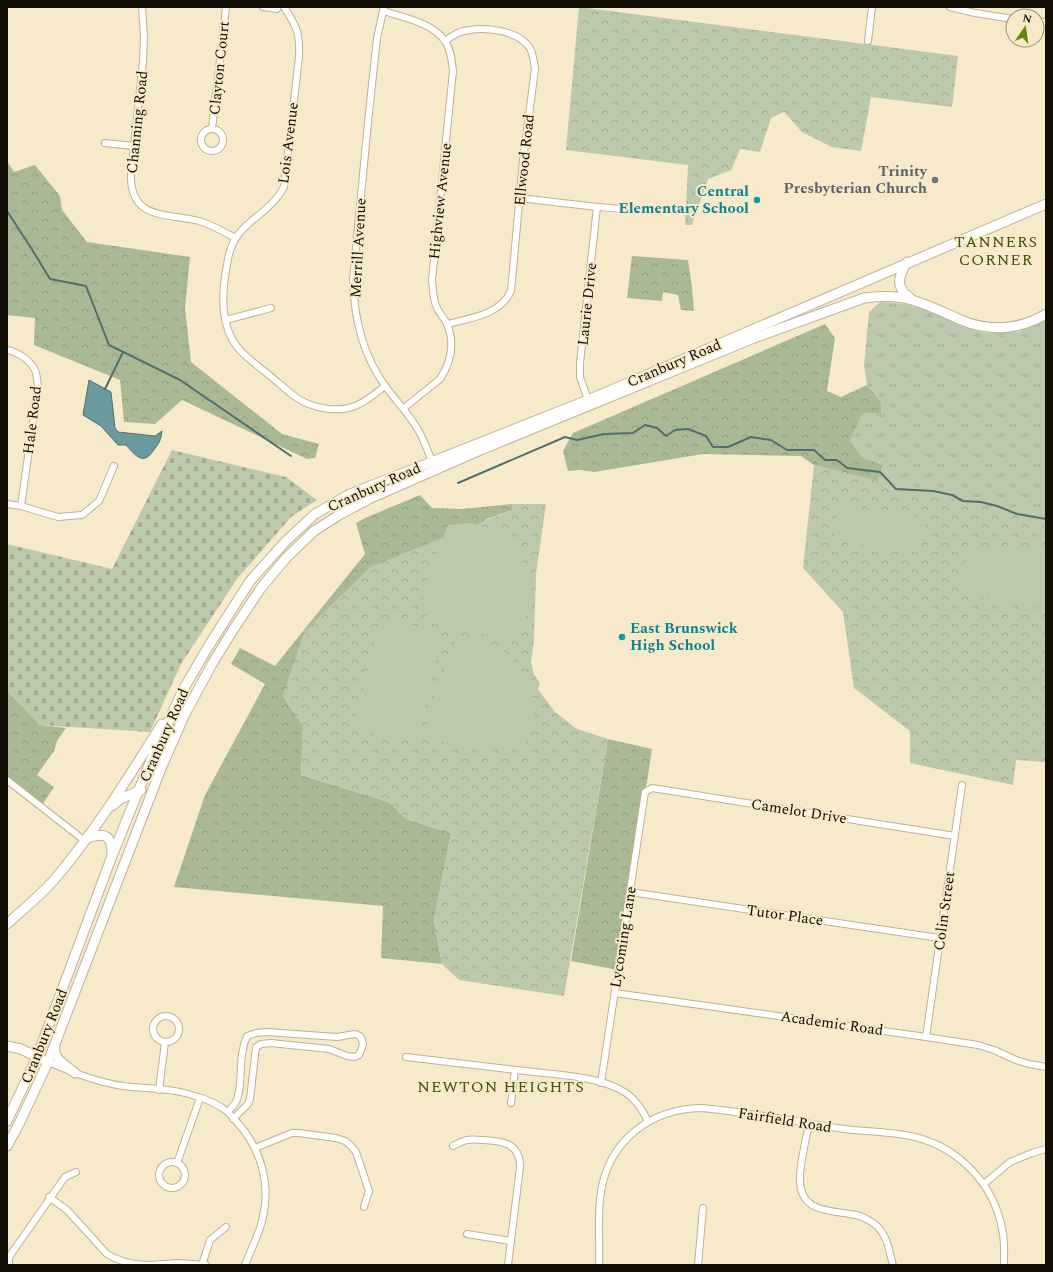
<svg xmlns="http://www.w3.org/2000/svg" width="1053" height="1272" viewBox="0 0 1053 1272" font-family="Spectral,serif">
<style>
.grass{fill:url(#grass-tufts)}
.forest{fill:url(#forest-crowns)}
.cemetery{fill:url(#cemetery-stones)}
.park{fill:url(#park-crowns)}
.pitch{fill:#bcc9ad}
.water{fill:#6a9a9d;stroke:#50706f}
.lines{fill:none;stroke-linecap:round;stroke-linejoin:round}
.stream{stroke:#50706f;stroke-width:2}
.street-casing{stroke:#bfb294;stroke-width:8}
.secondary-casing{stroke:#bfb294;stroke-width:11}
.street{stroke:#fff;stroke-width:6}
.secondary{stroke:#fff;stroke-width:9}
.worship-dot{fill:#6b7280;stroke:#f7eaca;stroke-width:1.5}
.culture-dot{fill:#0f9aa8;stroke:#f7eaca;stroke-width:1.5}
.labels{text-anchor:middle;stroke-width:4;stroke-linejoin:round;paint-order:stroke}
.street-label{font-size:15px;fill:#120e04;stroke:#f7eaca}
.worship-label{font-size:15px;font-weight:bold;fill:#5b616d;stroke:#f7eaca;text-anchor:end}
.culture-label{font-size:15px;font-weight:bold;fill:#0d838f;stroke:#f7eaca;text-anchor:end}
.neighbourhood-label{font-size:16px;letter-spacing:1px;fill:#40560a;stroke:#f7eaca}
</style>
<defs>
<pattern id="grass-tufts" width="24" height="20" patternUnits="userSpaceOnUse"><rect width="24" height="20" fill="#bcc9ad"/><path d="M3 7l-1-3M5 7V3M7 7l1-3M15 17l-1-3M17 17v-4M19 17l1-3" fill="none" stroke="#a1ab93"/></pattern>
<pattern id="forest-crowns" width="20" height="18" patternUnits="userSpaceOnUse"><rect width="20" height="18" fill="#a9b996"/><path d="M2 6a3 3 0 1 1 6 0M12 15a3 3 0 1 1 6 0" fill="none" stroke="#909e80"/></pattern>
<pattern id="cemetery-stones" width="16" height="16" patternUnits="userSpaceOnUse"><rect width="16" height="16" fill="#bcc9ad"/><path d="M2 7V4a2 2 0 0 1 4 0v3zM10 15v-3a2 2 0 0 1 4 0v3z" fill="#a1ab93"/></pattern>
<pattern id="park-crowns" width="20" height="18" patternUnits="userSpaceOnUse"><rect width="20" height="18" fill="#bcc9ad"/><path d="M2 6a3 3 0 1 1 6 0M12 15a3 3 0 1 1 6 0" fill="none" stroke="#a1ab93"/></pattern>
</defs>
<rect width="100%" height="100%" fill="#f7eaca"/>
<path class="grass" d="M880 302 905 304 929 311 963 327 985 333 1019 332 1046 319V521L878 481 883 465 862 457 850 441 863 413 881 414V402L867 385 864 365 869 312Z"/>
<g class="forest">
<path d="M7 161 14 172 35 165 60 196 62 210 87 242 190 257 185 308 191 362 282 434 319 444 315 458 307 459 182 400 155 424 124 422 120 380 34 345 35 318 7 315Z"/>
<path d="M632 256 688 260 692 287 694 311 681 310 678 295 663 292 662 301 627 298Z"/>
<path d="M825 324 835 338 827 391 841 397 867 385 881 402V414L863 413 850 441 862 457 883 465 878 481 814 465 801 456 703 454 594 472 580 470 568 471 563 451 573 433Z"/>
<path d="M420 495 432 508 462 509 512 504V510L487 519 283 696 303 726 301 775 389 802 406 819 451 833 434 920 442 964 381 958 383 906 174 887 205 795 265 684 231 664 240 648 275 666 365 554 356 523 365 518Z"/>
<path d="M7 690 11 695 40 725 66 728 57 741 54 751 37 775 54 787 42 805 7 781Z"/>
<path d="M608 739 652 749 618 970 571 961Z"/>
</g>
<path class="cemetery" d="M172 450 286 477 317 500 291 517 237 579 181 664 150 732 40 725 11 695 7 690V544L112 569Z"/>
<g class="park">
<path d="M579 7 958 56 952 107 871 97 861 151 832 147 802 132 784 112 771 118 760 152 740 149 731 170 708 179 692 225H685L688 165 566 150Z"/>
<path d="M814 465 1046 521V762L1016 760 1013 785 910 763V731L854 688 843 612 803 568Z"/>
<path d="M512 504H546L536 574 534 641 531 662 534 674 540 684 538 689 555 712 577 729 608 739 564 996 459 980 442 964 434 920 451 833 406 819 389 802 301 775 303 726 283 696 304 632 370 567 512 510Z"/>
</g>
<g class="pitch">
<path d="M839 506 926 518 921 553 834 540Z"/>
<path d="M470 523C483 527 498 532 509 542 531 564 536 601 522 629 520 633 516 637 513 641L431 622 421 609 425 586 448 525Z"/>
<path d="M969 546 1046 552V609L960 594Z"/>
<path d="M380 618 442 633 417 743 354 728Z"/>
<path d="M457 636C468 638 480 640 490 644 522 656 539 693 533 725 532 734 527 742 522 750L459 745 429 738 425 730 431 705Z"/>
</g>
<path class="water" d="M89 380 111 392 115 428 118 432 155 436 162 431C161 441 159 443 153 451 143 466 135 455 126 445H118L101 426 83 415Z"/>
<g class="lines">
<g class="stream">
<path d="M7 211 33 251 50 279 86 286 109 345 180 380 291 456"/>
<path d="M105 389 123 352"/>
<path d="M458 483 565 437 577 440 604 434 633 433 645 425 657 428 666 436 675 430 688 429 706 436 713 447H728L751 437 771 440 787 450H814L825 460H837L847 468 880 472 896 489 933 491 952 495 963 501 981 502 997 506 1017 514 1046 519"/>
</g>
<defs>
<g id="street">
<path d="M142 7 144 37 143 61 131 175C130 221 169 213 199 221 213 225 223 232 236 238"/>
<path d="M263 7 277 9 278 7"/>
<path d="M284 7C297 27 300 33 299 57L284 187C268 218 235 220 228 259 223 285 219 315 232 339 240 354 256 364 269 375 278 382 287 391 297 398 312 408 337 413 355 406 366 402 376 393 385 386"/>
<path d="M384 7 377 38 368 122 353 280C354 318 363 356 386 387 396 401 408 413 417 428 424 439 428 452 433 464"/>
<path d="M950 7 975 13 1013 19"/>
<path d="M383 11C403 17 433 23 445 41 451 49 452 62 453 71L432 280C433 290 433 300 437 308 440 314 445 319 447 324 455 343 451 362 440 379L404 408"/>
<path d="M1037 22H1046"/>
<path d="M445 41C451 37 457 32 464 31 484 26 518 30 530 48 533 54 534 62 535 69L523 160 511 291C500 315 471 318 447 324"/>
<path d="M868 41 872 7"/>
<circle cx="212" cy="140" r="11"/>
<path d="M212 129 226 7"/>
<path d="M105 143 134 146"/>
<path d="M520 198C571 204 622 211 674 211"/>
<path d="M226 320 271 308"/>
<path d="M7 350C18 352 30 360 35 370 37 374 37 381 38 386L21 506"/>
<path d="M588 400 580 377V363L597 207"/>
<path d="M7 504 21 506 58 517 82 515 99 501 114 466"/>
<path d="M7 780 85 841"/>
<path d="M630 892 939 938"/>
<path d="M615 993 926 1037 978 1045 994 1050 1016 1060 1029 1064 1046 1067"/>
<circle cx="166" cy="1029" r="13"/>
<path d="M926 1037 962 785"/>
<path d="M406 1057C449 1062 492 1067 534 1072 560 1075 598 1077 621 1090 634 1097 642 1108 648 1122"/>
<path d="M48 1062C72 1072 96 1082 123 1086 147 1089 172 1088 195 1096 206 1099 219 1105 228 1112 231 1115 233 1118 236 1121 260 1147 271 1182 263 1217 260 1233 251 1249 245 1265"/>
<path d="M601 1083 645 792 652 788 955 836"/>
<path d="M159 1090 165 1042"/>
<path d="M511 1103 515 1070"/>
<path d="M228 1112C232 1107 237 1103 238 1096 243 1076 238 1056 247 1036L256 1033 267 1032 337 1037 355 1034 360 1036 362 1040 363 1045 359 1055 354 1057 347 1056 329 1049 271 1043 261 1044 256 1047 250 1099 248 1104 233 1119"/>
<path d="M809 1124C806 1140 799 1165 800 1181 801 1214 833 1210 856 1215 864 1217 871 1221 877 1226 888 1237 889 1251 893 1265"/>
<path d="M453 1146C457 1144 462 1141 467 1140 472 1139 478 1140 483 1140 503 1141 520 1143 520 1167L508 1265"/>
<path d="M255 1148 292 1133H299L336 1138 345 1141 349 1144 356 1152 369 1191 364 1207"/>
<circle cx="172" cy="1175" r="13"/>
<path d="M177 1163 200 1098"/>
<path d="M984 1184 1010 1162 1032 1153 1046 1149"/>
<path d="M49 1197 67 1210 107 1254C119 1262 132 1264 146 1265"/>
<path d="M467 1234 511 1241"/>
<path d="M9 1265V1257L65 1177 76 1172"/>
<path d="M149 1265 178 1263 206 1265"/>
<path d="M202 1265 210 1240 226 1227"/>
<path d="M599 1265C600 1241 597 1215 601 1192 609 1140 651 1109 701 1108 747 1112 792 1121 837 1128 862 1132 890 1131 915 1137 959 1148 994 1184 1002 1229 1005 1241 1004 1253 1004 1265"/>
<path d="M698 1265 703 1208"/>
</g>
<g id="secondary">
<path d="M907 262C898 277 895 287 910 298"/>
<path d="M112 806 120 799 141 790"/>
<path d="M87 838C105 832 112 835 112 855"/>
<path d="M7 924C22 910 40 896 54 880 95 832 128 778 162 724"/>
<path d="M7 1046 21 1049 41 1059"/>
<path d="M55 1046C52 1059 66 1065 75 1073"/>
<path d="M7 1121 37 1057 112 856 153 755 183 690 208 647 250 581 286 541 315 514 350 494 588 400 1046 204"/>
<path d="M7 1146 19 1124 48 1062 162 766 185 714 212 664 233 630 261 588 286 558 314 531 339 515 369 499 483 449 754 338 864 298C880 296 896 295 912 300 929 305 945 313 961 320 989 332 1020 330 1046 314"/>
</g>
</defs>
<use href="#street" class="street-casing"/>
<use href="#secondary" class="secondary-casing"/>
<use href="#street" class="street"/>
<use href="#secondary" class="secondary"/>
</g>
<circle class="worship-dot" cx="935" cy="180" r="4"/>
<g class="culture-dot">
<circle cx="757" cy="200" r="4"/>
<circle cx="622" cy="637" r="4"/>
</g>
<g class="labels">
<g class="street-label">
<text transform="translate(219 68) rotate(-84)" y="5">Clayton Court</text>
<text transform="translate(137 122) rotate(-84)" y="5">Channing Road</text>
<text transform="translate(288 143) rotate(-83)" y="5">Lois Avenue</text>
<text transform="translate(524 160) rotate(-84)" y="5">Ellwood Road</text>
<text transform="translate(440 201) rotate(-84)" y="5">Highview Avenue</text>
<text transform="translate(358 248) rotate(-87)" y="5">Merrill Avenue</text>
<text transform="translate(587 304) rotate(-84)" y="5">Laurie Drive</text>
<text transform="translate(674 363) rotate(-23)" y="5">Cranbury Road</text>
<text transform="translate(32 420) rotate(-83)" y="5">Hale Road</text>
<text transform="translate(374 487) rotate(-24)" y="5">Cranbury Road</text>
<text transform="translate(164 735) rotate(-66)" y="5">Cranbury Road</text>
<text transform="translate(799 811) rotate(9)" y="5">Camelot Drive</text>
<text transform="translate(944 911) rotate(-82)" y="5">Colin Street</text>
<text transform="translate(785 915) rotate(8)" y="5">Tutor Place</text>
<text transform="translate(623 937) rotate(-81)" y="5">Lycoming Lane</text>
<text transform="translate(832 1023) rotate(8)" y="5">Academic Road</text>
<text transform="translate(44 1036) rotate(-68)" y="5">Cranbury Road</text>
<text transform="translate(785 1120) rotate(9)" y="5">Fairfield Road</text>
</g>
<g class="worship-label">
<text x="927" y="176">Trinity<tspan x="927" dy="17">Presbyterian Church</tspan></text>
</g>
<g class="culture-label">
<text x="749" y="196">Central<tspan x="749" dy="17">Elementary School</tspan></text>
<text x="630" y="633" text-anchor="start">East Brunswick<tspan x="630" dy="17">High School</tspan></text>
</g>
<g class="neighbourhood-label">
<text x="996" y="247">TANNERS<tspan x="996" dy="18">CORNER</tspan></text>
<text x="501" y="1092">NEWTON HEIGHTS</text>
</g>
</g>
<rect width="1053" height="1272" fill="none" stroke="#120e04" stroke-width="16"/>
<g transform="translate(1025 28) rotate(13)"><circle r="19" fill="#f7eaca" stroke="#9b927b"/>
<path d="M0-3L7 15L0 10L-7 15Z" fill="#668808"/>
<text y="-6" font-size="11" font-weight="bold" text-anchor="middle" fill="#120e04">N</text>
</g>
</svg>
